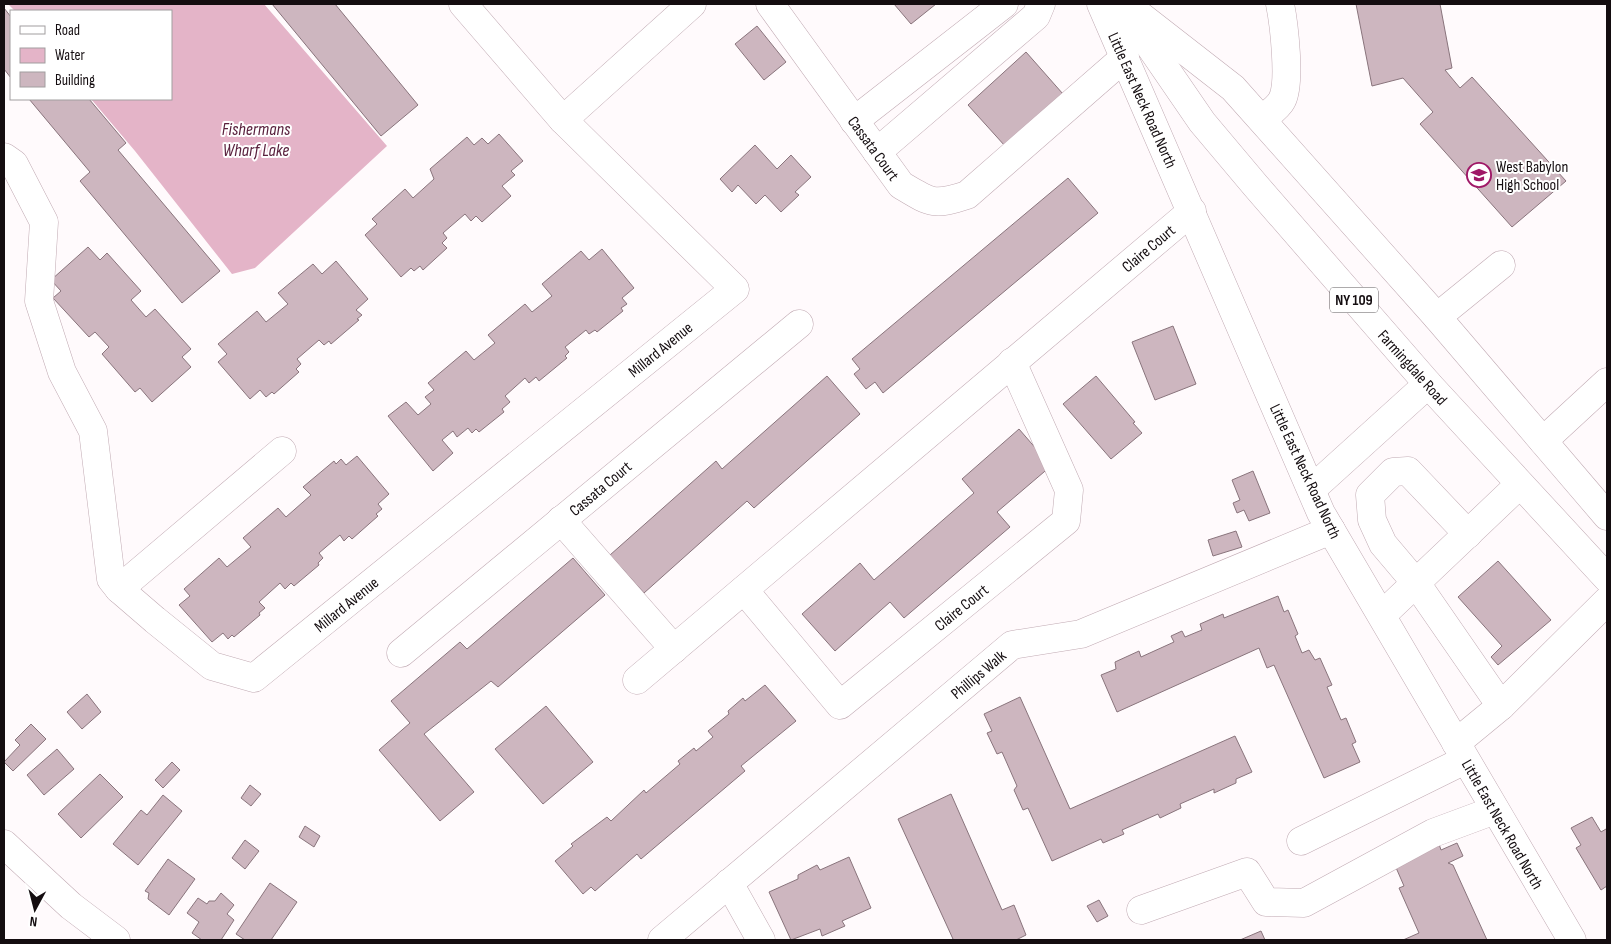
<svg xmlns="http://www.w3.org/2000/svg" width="1611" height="944" viewBox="0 0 1611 944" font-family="'Sofia Sans Condensed',sans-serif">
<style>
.water{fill:#e4b4c8}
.building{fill:#cdb6bf;stroke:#89747c}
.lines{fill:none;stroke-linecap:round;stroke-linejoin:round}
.minor-casing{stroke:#c1aab3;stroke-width:29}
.major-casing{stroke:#c1aab3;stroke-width:29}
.minor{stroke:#fff;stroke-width:28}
.major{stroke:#fff;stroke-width:28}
.labels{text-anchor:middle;stroke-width:4;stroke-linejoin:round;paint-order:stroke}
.shield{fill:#fff;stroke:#5a5658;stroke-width:1}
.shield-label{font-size:15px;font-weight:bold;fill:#140d10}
.street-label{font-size:16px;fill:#140d10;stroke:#fff}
.poi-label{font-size:16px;fill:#140d10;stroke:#fff;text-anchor:start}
.water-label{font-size:18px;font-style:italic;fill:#59203d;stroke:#fff}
</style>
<rect width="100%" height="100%" fill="#fffafc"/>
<path class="water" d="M8 4H264L387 146 255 268 232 274 135 151 91 99H171V11H15Z"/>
<g class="building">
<path d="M272 4H335L418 105 381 136Z"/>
<path d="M894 4H936L911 24Z"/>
<path d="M1356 4H1440L1452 68 1445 70 1460 88 1472 77 1566 181 1512 227 1420 124 1433 112 1403 78 1372 86Z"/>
<path d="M4 8 11 17V78L4 69Z"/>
<path d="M757 26 786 62 764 80 735 44Z"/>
<path d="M1026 52 1063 94 1005 146 968 105Z"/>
<path d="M29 99H89L126 143 118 150 220 271 182 303 80 181 90 172Z"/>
<path d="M499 134 523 161 511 171 515 175 502 186 511 196 482 222 476 216 471 221 465 214 443 233 447 238 442 243 447 248 423 270 420 266 414 271 411 268 401 277 365 235 377 224 372 219 405 189 413 198 434 179 430 169 467 137 474 145 482 138 488 144Z"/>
<path d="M755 145 777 169 791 155 811 177 795 192 799 195 781 212 765 195 756 204 738 185 732 192 720 179Z"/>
<path d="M1068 178 1098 213 883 393 875 382 866 389 854 374 860 369 852 359Z"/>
<path d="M88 247 100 260 107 253 141 291 131 300 146 317 155 309 191 349 182 357 191 367 152 402 140 388 135 392 102 354 109 347 95 332 89 337 53 298 61 291 51 280Z"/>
<path d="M602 249 634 288 622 298 627 304 621 308 623 311 597 332 595 330 589 334 586 330 565 347 569 352 565 356 567 358 539 381 536 377 529 383 525 378 505 396 510 402 502 409 504 412 479 432 476 429 472 433 468 428 457 437 453 431 442 440 453 453 433 471 388 416 406 402 418 415 431 404 425 397 434 390 428 383 466 351 474 360 495 343 488 335 525 304 532 312 552 296 542 284 581 251 589 260Z"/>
<path d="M336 261 368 299 356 310 362 315 357 319 359 320 331 344 329 341 324 345 319 340 297 359 301 364 296 369 299 372 274 394 272 392 266 397 260 390 250 399 218 362 227 354 218 344 257 311 266 322 288 304 278 293 313 264 322 274Z"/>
<path d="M1173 326 1196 384 1155 400 1132 342Z"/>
<path d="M827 376 860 414 754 508 747 501 644 593 610 555 716 461 722 469Z"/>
<path d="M1096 376 1135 422 1133 423 1142 433 1111 459 1063 404Z"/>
<path d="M1019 429 1051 466 997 512 1010 527 904 618 890 602 835 651 802 614 860 563 874 580 974 493 962 479Z"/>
<path d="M357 456 389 494 378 504 382 509 376 514 378 516 352 539 349 536 344 541 340 535 319 553 323 558 318 563 319 565 294 586 291 583 285 589 280 583 259 602 265 608 259 613 260 615 234 637 232 635 228 639 223 633 212 642 179 605 190 596 184 589 219 558 227 567 251 547 243 538 278 508 286 517 311 495 303 487 334 461 336 464 341 459 346 465Z"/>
<path d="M1253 471 1270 513 1249 521 1244 510 1237 513 1233 503 1240 500 1232 480Z"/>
<path d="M1236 531 1242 547 1213 556 1208 540Z"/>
<path d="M573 558 605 595 498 687 491 681 424 734 474 792 440 821 379 750 410 723 391 701 460 642 467 649Z"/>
<path d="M1498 561 1551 620 1498 665 1491 657 1502 646 1458 597Z"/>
<path d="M1278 596 1284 612 1288 610 1298 634 1295 636 1302 653 1309 650 1315 660 1320 658 1332 685 1327 687 1341 720 1346 718 1356 742 1352 744 1360 762 1324 778 1274 665 1267 668 1259 648 1117 712 1101 675 1116 669 1115 662 1139 651 1141 657 1174 642 1171 636 1182 631 1185 637 1202 630 1200 624 1223 614 1224 618Z"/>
<path d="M765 685 796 721 741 766 745 771 641 859 637 854 595 891 591 887 583 894 555 861 573 846 571 844 607 817 611 821 644 790 646 793 680 764 678 761 694 748 696 751 713 737 708 731 729 714 728 711 743 698 745 701Z"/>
<path d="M87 694 101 712 82 729 67 712Z"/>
<path d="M1020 697 1070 809 1235 736 1252 772 1236 779V783L1214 793V789L1180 804 1181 808 1160 818 1158 814 1122 830 1124 834 1103 843 1101 839 1052 861 1028 808 1023 810 1014 790 1017 786 1002 752 997 754 987 733 992 731 984 714Z"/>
<path d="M546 706 593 762 543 804 495 749Z"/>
<path d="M31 724 46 739 13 771 4 762 20 745 15 740Z"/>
<path d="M57 749 74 769 44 795 27 775Z"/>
<path d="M172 762 180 770 163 788 155 780Z"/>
<path d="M100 774 123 797 81 838 58 814Z"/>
<path d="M250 785 261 794 251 806 241 798Z"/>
<path d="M951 794 1002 910 1014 905 1026 935 1016 940H951L953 939 898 819Z"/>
<path d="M163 795 182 811 138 865 113 844 141 810 147 815Z"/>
<path d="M1592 817 1601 832 1606 829 1607 830V886L1601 890 1576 848 1581 845 1571 828Z"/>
<path d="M305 826 320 836 314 847 299 837Z"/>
<path d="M245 840 259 851 245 869 232 858Z"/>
<path d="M1457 843 1463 856 1448 863 1453 865 1487 940H1403L1419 933 1399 888 1404 886 1394 863 1439 844 1441 850Z"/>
<path d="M849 857 871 908 842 921 845 926 822 936 820 929 791 940 769 892 798 879V875L817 865 820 870Z"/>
<path d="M168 859 195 879 169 915 148 899 149 893 145 891Z"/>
<path d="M270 883 297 902 271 940H245L236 934Z"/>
<path d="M221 893 234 905 227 914 234 920 221 940H202L192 933 199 922 187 913 198 898 207 904 209 901H215Z"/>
<path d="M1099 900 1108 916 1097 922 1087 906Z"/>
<path d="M1261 931 1265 940H1240Z"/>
</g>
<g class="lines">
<defs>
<g id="minor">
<path d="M770 4 901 185C931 203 933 206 967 195L1125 57"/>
<path d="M1262 119C1268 114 1278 108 1282 100 1291 83 1284 24 1280 4"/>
<path d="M563 120 692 4"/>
<path d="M854 121 1004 4"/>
<path d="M877 152 1036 16 1041 4"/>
<path d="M4 157 14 164 44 222 39 301 62 372 93 431 111 579 119 589 155 620 212 666 254 678 735 289 563 120 463 4"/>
<path d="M1437 317 1501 265"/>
<path d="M1543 441 1607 382"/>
<path d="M561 520 674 649"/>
<path d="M1468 534 1408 471 1393 472 1370 495 1372 520 1383 544 1416 583 1501 706 1607 601"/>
<path d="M119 589 282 451"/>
<path d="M744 590 840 705 1066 521 1069 490 1012 362"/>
<path d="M1382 615 1519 485"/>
<path d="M401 653 799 324"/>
<path d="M637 680 1192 211"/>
<path d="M1456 743 1501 706"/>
<path d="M1301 841 1465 760"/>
<path d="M4 844 71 906 116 940"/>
<path d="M729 883 761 940"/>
<path d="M1141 910 1247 872 1266 902 1304 903 1433 833 1495 810"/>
<path d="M662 940 1012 645 1081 634 1331 530"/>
</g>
<g id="major">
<path d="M1101 4 1321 513 1572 940"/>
<path d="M1121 4 1202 122 1255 185 1428 384 1607 578"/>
<path d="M1138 14 1233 88 1437 317 1607 516"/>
<path d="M1312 489 1428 384"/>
</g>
</defs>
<use href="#minor" class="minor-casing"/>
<use href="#major" class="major-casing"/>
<use href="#minor" class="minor"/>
<use href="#major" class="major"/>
</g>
<defs>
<symbol id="school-ring" viewBox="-11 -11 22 22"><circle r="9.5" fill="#fff" stroke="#9f1867" stroke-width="1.5"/><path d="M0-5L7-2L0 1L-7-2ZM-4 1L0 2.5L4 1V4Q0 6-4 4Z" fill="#9f1867"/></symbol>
</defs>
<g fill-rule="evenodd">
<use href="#school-ring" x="1465" y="161" width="28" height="28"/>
</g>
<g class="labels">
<rect class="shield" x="1330" y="287.5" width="48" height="25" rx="4"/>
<g class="shield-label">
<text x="1354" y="305">NY 109</text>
</g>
<g class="street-label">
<text transform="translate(1143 100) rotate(66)" y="6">Little East Neck Road North</text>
<text transform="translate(874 148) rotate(54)" y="6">Cassata Court</text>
<text transform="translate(1148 248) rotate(-40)" y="6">Claire Court</text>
<text transform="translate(660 349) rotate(-39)" y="6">Millard Avenue</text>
<text transform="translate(1413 367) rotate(48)" y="6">Farmingdale Road</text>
<text transform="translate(1306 471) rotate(65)" y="6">Little East Neck Road North</text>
<text transform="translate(600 488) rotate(-40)" y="6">Cassata Court</text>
<text transform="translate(346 604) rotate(-39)" y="6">Millard Avenue</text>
<text transform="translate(961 607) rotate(-39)" y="6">Claire Court</text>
<text transform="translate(978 674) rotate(-40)" y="6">Phillips Walk</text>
<text transform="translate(1503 824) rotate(60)" y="6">Little East Neck Road North</text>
</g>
<g class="poi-label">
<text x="1496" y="172">West Babylon<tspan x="1496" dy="18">High School</tspan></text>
</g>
<g class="water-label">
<text x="256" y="135">Fishermans<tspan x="256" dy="21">Wharf Lake</tspan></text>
</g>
</g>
<rect width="1611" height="944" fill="none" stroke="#140d10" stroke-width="10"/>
<rect x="10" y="10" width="162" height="90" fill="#ffffff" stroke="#a19e9f"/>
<rect x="20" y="26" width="25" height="8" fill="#ffffff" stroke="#a19e9f"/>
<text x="55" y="35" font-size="15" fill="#140d10">Road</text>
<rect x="20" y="48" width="25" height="15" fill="#e4b4c8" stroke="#a19e9f"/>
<text x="55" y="60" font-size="15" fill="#140d10">Water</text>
<rect x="20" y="72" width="25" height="15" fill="#cdb6bf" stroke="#a19e9f"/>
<text x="55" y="85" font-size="15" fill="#140d10">Building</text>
<g transform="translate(35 909) rotate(187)" stroke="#ffffff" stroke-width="4" paint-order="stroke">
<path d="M0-4L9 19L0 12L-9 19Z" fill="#140d10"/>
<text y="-8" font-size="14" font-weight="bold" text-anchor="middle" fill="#140d10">N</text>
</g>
</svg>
